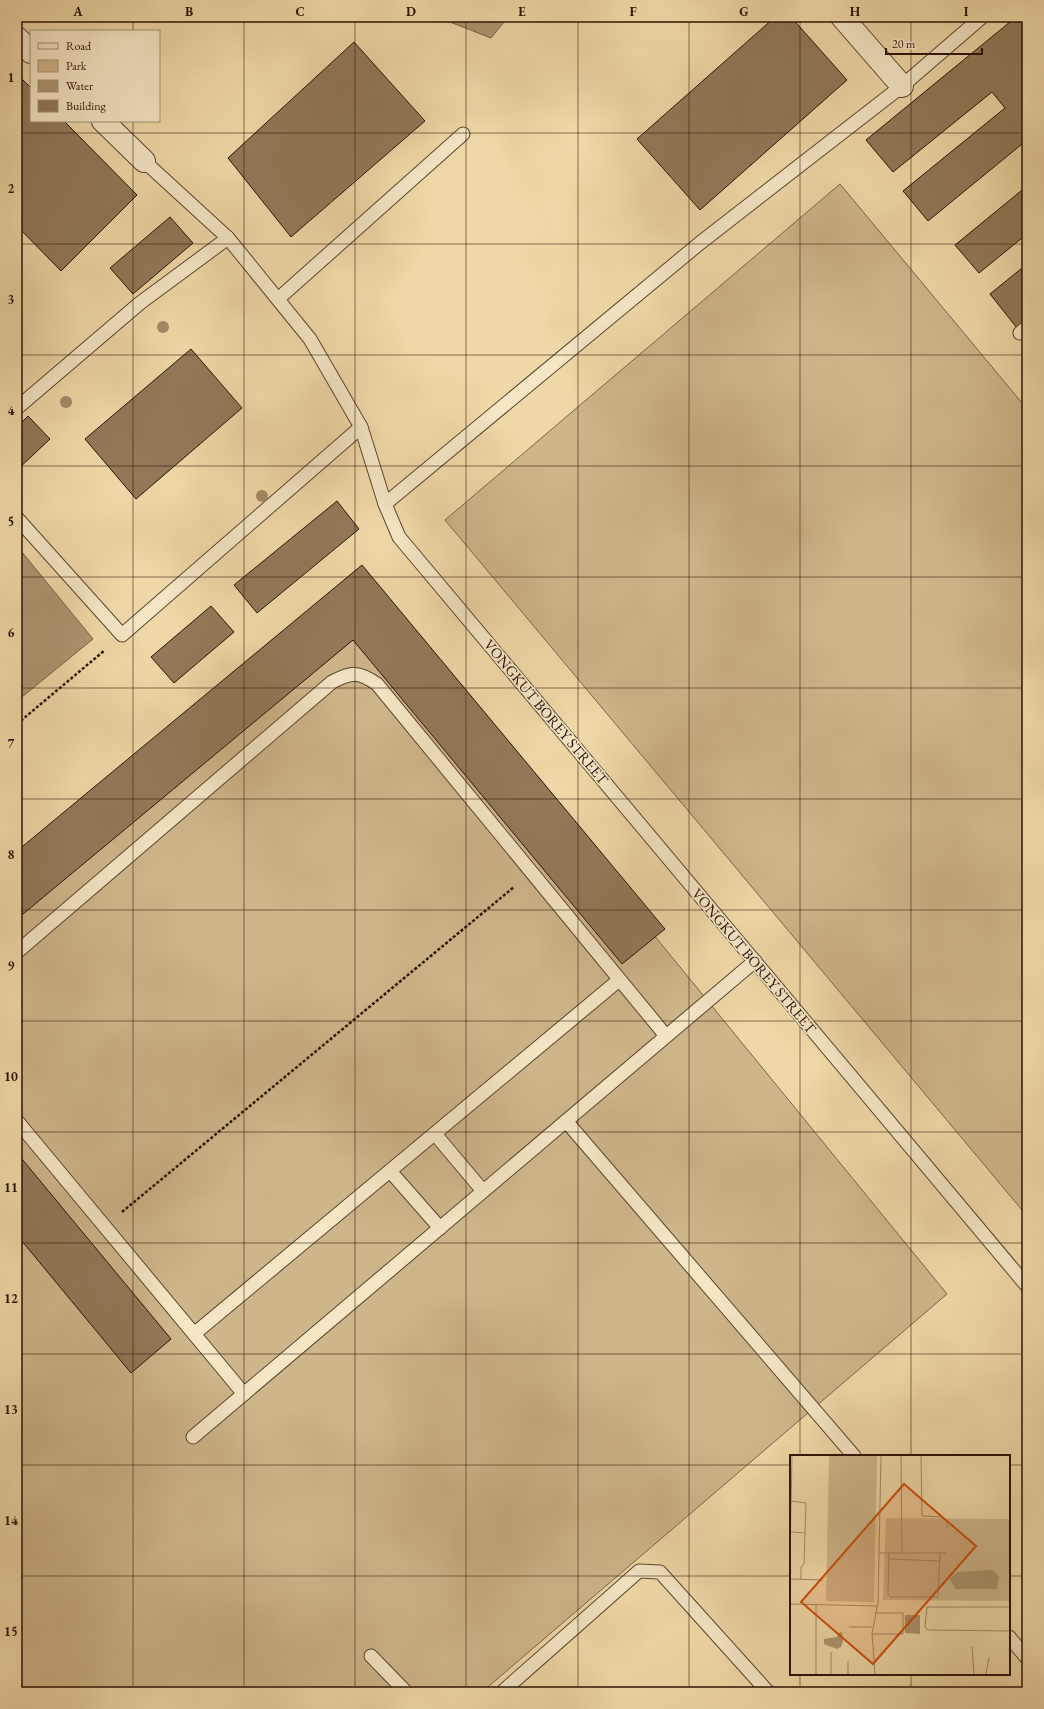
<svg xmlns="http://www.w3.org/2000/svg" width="1044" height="1709" viewBox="0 0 1044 1709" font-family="'EB Garamond',serif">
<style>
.green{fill:#ceb68b;stroke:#7c6448}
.water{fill:#ac9570;stroke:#786145}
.building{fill:#917959;stroke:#2b1205}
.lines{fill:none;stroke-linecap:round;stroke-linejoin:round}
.lane-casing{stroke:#5c442e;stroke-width:15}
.street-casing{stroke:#5c442e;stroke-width:24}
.path{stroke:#2b1205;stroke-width:2.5;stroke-dasharray:3 2;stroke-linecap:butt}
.lane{stroke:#f5e6c6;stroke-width:13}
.street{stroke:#f5e6c6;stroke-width:22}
.tree{fill:#a38a68}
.grid{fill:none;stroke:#2b1205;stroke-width:1;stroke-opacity:0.55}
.labels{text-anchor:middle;stroke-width:3.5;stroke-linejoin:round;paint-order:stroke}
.street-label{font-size:15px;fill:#2b1205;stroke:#f5e6c6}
.inset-road{fill:none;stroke:#a18966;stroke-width:1}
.view{fill:#cc4e0b;fill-opacity:0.15;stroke:#cc4e0b;stroke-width:2}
.inset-edge{fill:none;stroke:#2b1205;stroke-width:2}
.neatline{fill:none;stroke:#2b1205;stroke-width:1.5}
.grid-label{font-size:13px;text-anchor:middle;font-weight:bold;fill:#2b1205}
</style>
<rect width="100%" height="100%" fill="#efd8a7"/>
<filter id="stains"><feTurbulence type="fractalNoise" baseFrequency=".005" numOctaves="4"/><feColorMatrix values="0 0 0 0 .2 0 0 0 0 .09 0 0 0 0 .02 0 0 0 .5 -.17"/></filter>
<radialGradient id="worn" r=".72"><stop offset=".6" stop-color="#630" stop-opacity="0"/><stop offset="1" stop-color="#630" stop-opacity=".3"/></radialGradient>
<g class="green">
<path d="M840 184 1027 409V1216L445 520Z"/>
<path d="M382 602 947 1294 482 1692H17V912Z"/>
</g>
<g class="water">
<path d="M449 17H508L491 38 450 22Z"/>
<path d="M17 546 93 639 17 701Z"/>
</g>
<g class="building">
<path d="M775 17H791L847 80 700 210 637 139Z"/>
<path d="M1016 17H1027V140L928 221 903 191 1005 108 992 92 893 172 866 140Z"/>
<path d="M354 42 425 121 291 237 228 158Z"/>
<path d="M17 74 31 88V121H64L137 195 61 271 17 226Z"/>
<path d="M1027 186V234L979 273 955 245Z"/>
<path d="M170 217 193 243 133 294 110 268Z"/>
<path d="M1027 264V320L1017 328 990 294Z"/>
<path d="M191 349 242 408 136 499 85 439Z"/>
<path d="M28 416 50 439 17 470V427Z"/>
<path d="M337 501 359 529 257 613 234 585Z"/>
<path d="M362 565 665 929 622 964 353 640 17 919V851Z"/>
<path d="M211 606 234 632 174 683 151 657Z"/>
<path d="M17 1153 171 1339 131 1373 17 1235Z"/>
</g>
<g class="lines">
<defs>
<g id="lane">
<path d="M144 161 228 238 310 339 361 427 385 504 399 537 1027 1286"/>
<path d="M278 299 463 134"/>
<path d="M1020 333 1027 327"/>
<path d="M17 408 140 303 228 238"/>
<path d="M385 504 700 243 902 86 982 17"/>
<path d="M17 518 122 635 361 427"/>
<path d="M17 952 332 682C352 672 358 671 377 684L666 1036"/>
<path d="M17 1121 244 1394"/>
<path d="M566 1121 854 1456"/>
<path d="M435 1134 483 1191"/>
<path d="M390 1171 440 1228"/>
<path d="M194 1334 619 980"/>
<path d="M193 1437 755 961"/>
<path d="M1009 1637 1027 1658"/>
<path d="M371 1656 406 1692"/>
<path d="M502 1692 639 1571 660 1572 768 1692"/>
</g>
<g id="street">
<path d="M842 17 902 86"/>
<path d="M17 38 31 52"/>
<path d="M103 121 144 161"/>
</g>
</defs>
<use href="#lane" class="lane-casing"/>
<use href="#street" class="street-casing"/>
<g class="path">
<path d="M17 724 105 650"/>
<path d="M122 1212 514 887"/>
</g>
<use href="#lane" class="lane"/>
<use href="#street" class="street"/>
</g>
<g class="tree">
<circle cx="163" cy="327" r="6"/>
<circle cx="66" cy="402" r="6"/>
<circle cx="262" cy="496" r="6"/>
</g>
<path class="grid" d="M133 17V31M244 17V1692M355 17V1692M466 17V1692M578 17V1692M689 17V1692M800 17V1456M911 17V1456M133 121V1692M17 133H1027M17 244H1027M17 355H1027M17 466H1027M17 577H1027M17 688H1027M17 799H1027M17 910H1027M17 1021H1027M17 1132H1027M17 1243H1027M17 1354H1027M17 1465H791M1009 1465H1027M17 1576H791M1009 1576H1027M800 1674V1692M911 1674V1692"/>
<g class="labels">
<g class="street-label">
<text transform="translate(546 712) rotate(50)" y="5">VONGKUT BOREY STREET</text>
<text transform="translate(754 961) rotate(50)" y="5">VONGKUT BOREY STREET</text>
</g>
</g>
<g transform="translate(790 1455)">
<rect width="220" height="220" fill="#efd8a7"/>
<path d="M39 1H87L84 147 36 146ZM96 63 220 64V146L93 145Z" fill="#ceb68b"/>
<path d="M203 115 209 122 207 134H166L159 124 167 117ZM115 160H130V179L115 178ZM52 177 53 186 51 192 47 194 34 189V184L47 182 48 178Z" fill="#ac9570"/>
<path class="inset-road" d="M111 1 112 98M131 1 132 61 153 62 157 66V73M1 46 16 48 14 109 11 112V125M1 77 15 78M0 98 2 1M89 98H156M99 98 98 139 101 142H148L150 98M99 104 150 106M0 124 33 125M0 149 87 151M220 152H137L135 172 138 175 220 176M59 172H82M82 179H113V158H84M182 192 184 219M41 197V219M58 206V219M26 219V149M85 219 82 179 88 148 91 1M196 219 199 202"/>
<path class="view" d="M114 29 186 91 83 209 11 147Z"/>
<rect width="220" height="220" class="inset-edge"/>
</g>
<rect width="1044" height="1709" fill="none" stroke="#efd8a7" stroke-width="44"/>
<rect x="30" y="30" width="130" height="92" fill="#f5e6c6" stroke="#a49179"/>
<rect x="38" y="43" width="20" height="6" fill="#f5e6c6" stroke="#a49179"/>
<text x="66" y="50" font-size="12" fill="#2b1205">Road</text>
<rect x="38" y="60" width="20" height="12" fill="#ceb68b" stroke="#a49179"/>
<text x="66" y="70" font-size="12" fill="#2b1205">Park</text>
<rect x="38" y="80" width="20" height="12" fill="#ac9570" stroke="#a49179"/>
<text x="66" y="90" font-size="12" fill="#2b1205">Water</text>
<rect x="38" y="100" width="20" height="12" fill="#917959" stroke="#a49179"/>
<text x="66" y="110" font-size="12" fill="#2b1205">Building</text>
<path d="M886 48v6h96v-6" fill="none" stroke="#2b1205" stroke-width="2"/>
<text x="892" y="48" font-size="12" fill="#2b1205" stroke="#f5e6c6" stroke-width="3" paint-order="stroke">20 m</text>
<rect x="22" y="22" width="1000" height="1665" class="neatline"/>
<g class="grid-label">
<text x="78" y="16">A</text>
<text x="189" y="16">B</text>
<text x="300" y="16">C</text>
<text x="411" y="16">D</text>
<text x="522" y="16">E</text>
<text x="633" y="16">F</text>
<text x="744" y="16">G</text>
<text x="855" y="16">H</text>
<text x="966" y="16">I</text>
<text x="11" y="82">1</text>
<text x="11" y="193">2</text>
<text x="11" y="304">3</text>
<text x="11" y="415">4</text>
<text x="11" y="526">5</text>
<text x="11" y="637">6</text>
<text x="11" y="748">7</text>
<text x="11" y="859">8</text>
<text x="11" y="970">9</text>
<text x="11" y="1081">10</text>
<text x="11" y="1192">11</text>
<text x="11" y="1303">12</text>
<text x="11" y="1414">13</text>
<text x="11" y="1525">14</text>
<text x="11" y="1636">15</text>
</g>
<rect width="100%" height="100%" filter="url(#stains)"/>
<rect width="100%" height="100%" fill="url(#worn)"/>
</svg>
